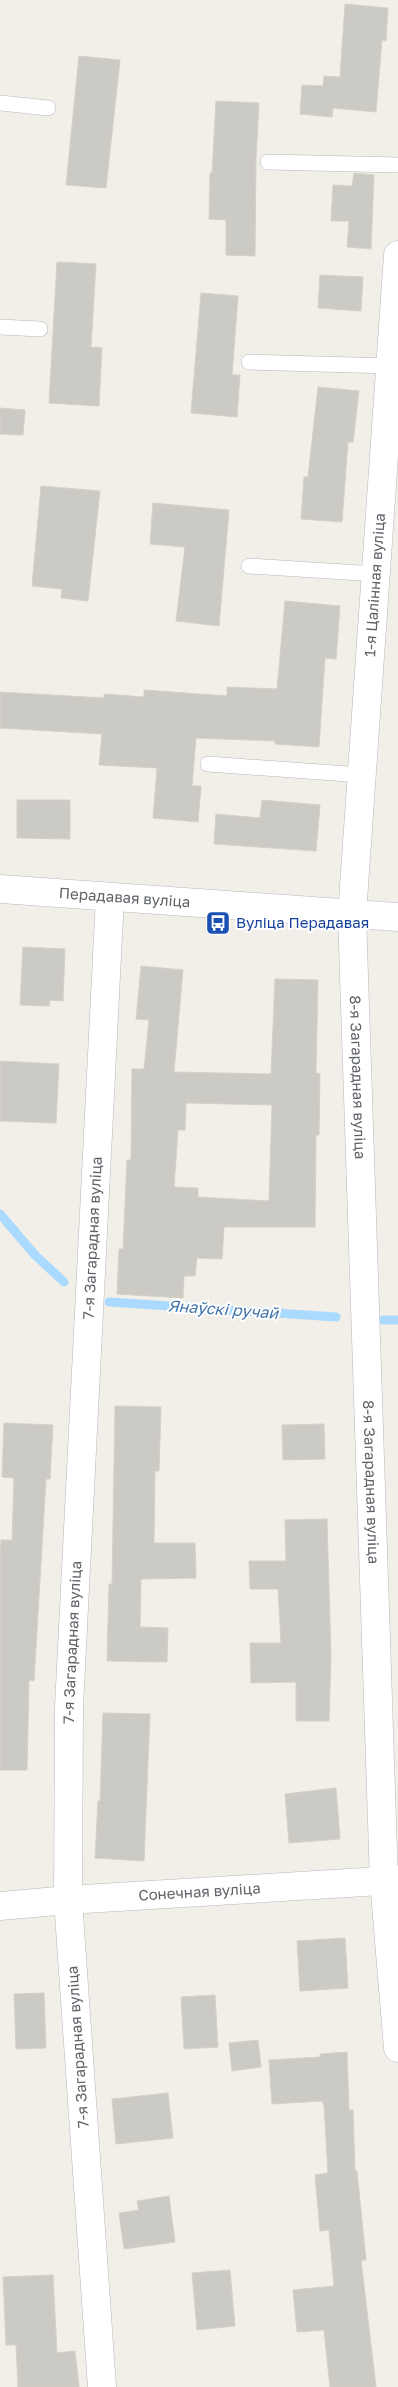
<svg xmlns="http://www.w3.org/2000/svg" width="398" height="2387" viewBox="0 0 398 2387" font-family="'Golos Text',sans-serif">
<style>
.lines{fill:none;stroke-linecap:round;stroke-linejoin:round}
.stream{stroke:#aadaff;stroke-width:9}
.building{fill:#cccac5;stroke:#d6d1c6;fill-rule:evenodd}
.lane-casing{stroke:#b5b8bc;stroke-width:16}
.street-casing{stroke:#b5b8bc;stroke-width:29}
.secondary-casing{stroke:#b6babf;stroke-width:29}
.lane{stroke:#fff;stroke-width:15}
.street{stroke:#fff;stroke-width:28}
.secondary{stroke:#fff;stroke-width:28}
.labels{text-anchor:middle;stroke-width:4;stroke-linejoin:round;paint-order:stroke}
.street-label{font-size:15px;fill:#5f6368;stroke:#fff}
.transit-label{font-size:15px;fill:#164399;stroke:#fff;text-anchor:start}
.water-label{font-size:16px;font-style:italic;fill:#4174aa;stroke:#fff}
</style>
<rect width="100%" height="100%" fill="#f1efe8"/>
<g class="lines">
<g class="stream">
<path d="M0 1214 35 1255 64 1282"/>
<path d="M109 1302 336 1317"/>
<path d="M383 1320H398"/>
</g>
</g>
<g class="building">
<path d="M345 4 388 8 386 41 382 40 376 112 333 108 332 117 300 114 302 85 323 86 324 76 340 77Z"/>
<path d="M79 56 120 60 106 188 66 185Z"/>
<path d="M216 101 259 103 256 157 255 256 226 255V220L209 219 210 173H212Z"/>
<path d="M354 173 374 175 371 249 347 247 349 221H331L333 185 352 186Z"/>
<path d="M57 262 96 264 91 347 102 348 99 406 49 403Z"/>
<path d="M320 275 363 277 361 311 318 308Z"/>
<path d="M201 293 238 296 232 375H240L237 417 191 413Z"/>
<path d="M318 387 359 391 353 442H348L342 522 301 519 304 477H308Z"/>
<path d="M0 408 25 410 23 435 0 434Z"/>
<path d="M41 486 100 491 88 601 61 598 62 589 32 586Z"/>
<path d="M153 503 229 510 219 626 176 621 185 547 150 544Z"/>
<path d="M285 601 340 606 336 659 325 658 319 747 275 744V741L196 738 192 786H201L198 822 153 818 157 768 99 765 102 734 0 728V692L104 698V694L144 697V690L227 696V687L277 689Z"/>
<path d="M17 800H70V839L17 838Z"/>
<path d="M262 800 320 805 316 851 214 844 216 814 260 818Z"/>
<path d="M23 947 65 949 63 1001 50 1000 49 1006 20 1005Z"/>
<path d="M141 966 183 970 174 1072 271 1074 275 979 318 980 316 1073 320 1074 319 1135H316L315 1227H224L222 1259 197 1258 195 1276H184L183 1298 117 1294 119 1249H123L127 1160H131L132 1069H144L149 1020 136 1019ZM186 1103 272 1105 269 1201 198 1197V1188L174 1187 178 1130H185Z"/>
<path d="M0 1061 59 1064 56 1123 0 1121Z"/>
<path d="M115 1406 161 1407 159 1471H155L154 1543H195L196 1578 141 1579 140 1627 168 1628 167 1662 107 1661 109 1584H112Z"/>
<path d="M4 1423 53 1425 50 1479H46L34 1681 29 1680 27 1770H0V1556L1 1540H12L14 1478 2 1477Z"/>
<path d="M324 1424 325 1459 283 1460 282 1425Z"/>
<path d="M327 1519 331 1655 329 1721H296V1682L251 1683 250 1643H281L278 1589H250L249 1561H286L285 1520Z"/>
<path d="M103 1713 150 1714 144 1861 95 1858 98 1801H100Z"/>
<path d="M336 1788 340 1839 289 1843 285 1794Z"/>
<path d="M345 1938 348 1988 300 1991 297 1941Z"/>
<path d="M44 1993 46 2048 16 2049 14 1994Z"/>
<path d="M215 1995 218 2047 184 2049 181 1997Z"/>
<path d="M258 2040 261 2067 232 2071 229 2043Z"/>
<path d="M347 2052 349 2110H353L355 2171H357L366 2260H361L376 2387H330L324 2330 297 2332 293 2290 334 2286 329 2230 320 2231 315 2175 328 2173 324 2105 322 2101 272 2104 269 2060 320 2057V2054Z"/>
<path d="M168 2093 173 2138 116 2144 112 2099Z"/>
<path d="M169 2196 175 2242 124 2249 119 2213 139 2210 137 2201Z"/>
<path d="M230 2270 235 2326 197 2330 192 2273Z"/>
<path d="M53 2275 57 2353 75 2351 79 2387H18L16 2345H6L3 2277Z"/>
</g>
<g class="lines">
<defs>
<g id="lane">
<path d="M0 103 48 108"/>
<path d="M268 162 398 165"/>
<path d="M0 327 40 329"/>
<path d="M249 362 390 366"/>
<path d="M249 566 376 574"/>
<path d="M208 764 362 775"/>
</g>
<g id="street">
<path id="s1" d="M398 255 352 915 384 1881 398 2048"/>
<path id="s2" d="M0 1906 68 1900 398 1880"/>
<path id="s3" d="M102 2387 68 1900 69 1707 110 897"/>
</g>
<g id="secondary">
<path id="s4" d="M0 889 398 917"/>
</g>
</defs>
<use href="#lane" class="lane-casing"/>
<use href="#street" class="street-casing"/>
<use href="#secondary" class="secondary-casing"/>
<use href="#lane" class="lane"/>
<use href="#street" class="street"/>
<use href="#secondary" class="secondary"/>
</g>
<defs>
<symbol id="bus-square" viewBox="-11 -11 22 22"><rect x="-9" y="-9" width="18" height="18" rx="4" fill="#1a4fb4" stroke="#fff"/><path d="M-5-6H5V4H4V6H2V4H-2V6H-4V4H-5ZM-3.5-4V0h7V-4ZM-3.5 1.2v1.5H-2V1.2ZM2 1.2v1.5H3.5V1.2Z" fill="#fff"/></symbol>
</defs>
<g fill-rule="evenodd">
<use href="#bus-square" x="204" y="909" width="28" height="28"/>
</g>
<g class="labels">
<g class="street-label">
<text transform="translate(375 585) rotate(-86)" y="5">1-я Цалінная вуліца</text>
<text dy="5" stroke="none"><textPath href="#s4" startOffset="125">Перадавая вуліца</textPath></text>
<text dy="5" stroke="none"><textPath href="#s1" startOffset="824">8-я Загарадная вуліца</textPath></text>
<text dy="5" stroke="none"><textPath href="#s3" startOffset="1151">7-я Загарадная вуліца</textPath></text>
<text dy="5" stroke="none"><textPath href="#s1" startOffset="1229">8-я Загарадная вуліца</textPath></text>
<text dy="5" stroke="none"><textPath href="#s3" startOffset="746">7-я Загарадная вуліца</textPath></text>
<text dy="5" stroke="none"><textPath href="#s2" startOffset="200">Сонечная вуліца</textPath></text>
<text transform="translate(78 2047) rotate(-94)" y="5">7-я Загарадная вуліца</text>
</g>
<g class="transit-label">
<text x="236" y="928">Вуліца Перадавая</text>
</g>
<g class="water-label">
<text transform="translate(223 1309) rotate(4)" y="6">Янаўскі ручай</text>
</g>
</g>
</svg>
